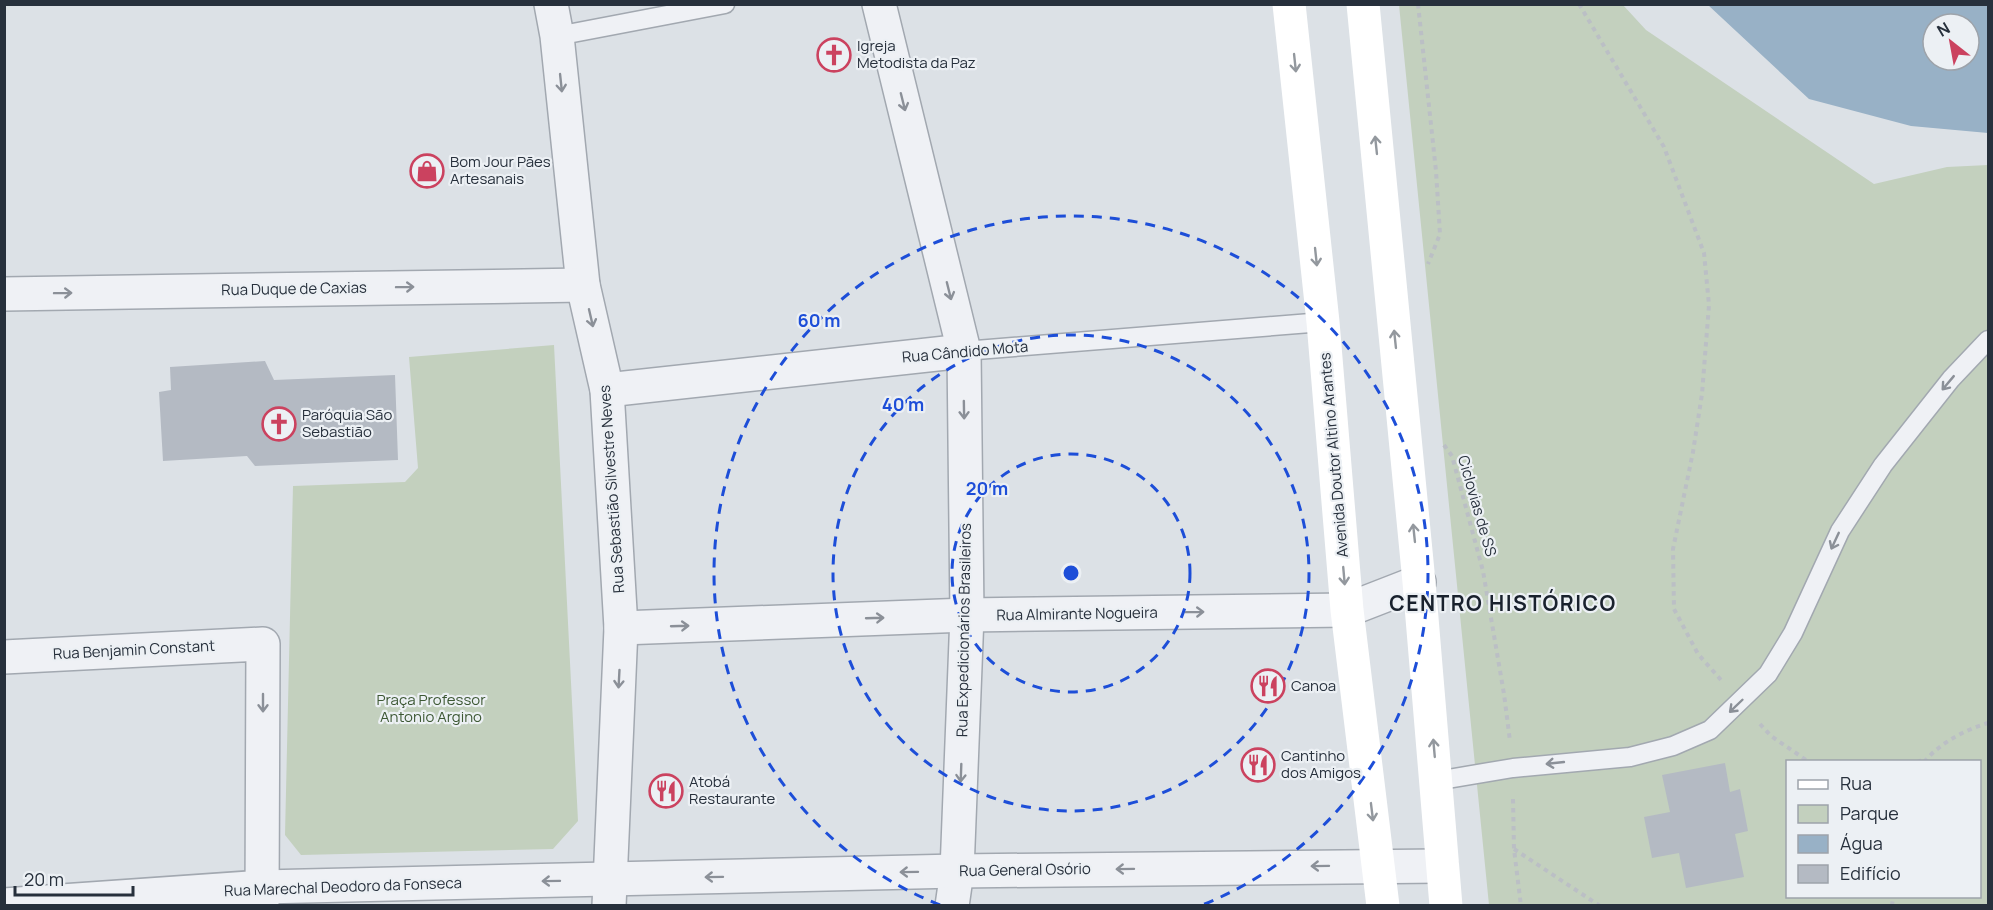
<svg xmlns="http://www.w3.org/2000/svg" width="1993" height="910" viewBox="0 0 1993 910" font-family="Manrope,sans-serif">
<style>
.green{fill:#c3d0be;fill-rule:evenodd}
.water{fill:#98b1c6;fill-rule:evenodd}
.building{fill:#b4bac3}
.lines{fill:none;stroke-linecap:round;stroke-linejoin:round}
.service-casing{stroke:#a2a8b0;stroke-width:21}
.minor-casing{stroke:#a2a8b0;stroke-width:36}
.path{stroke:#bbbfc5;stroke-width:4;stroke-dasharray:4.5 4.5;stroke-linecap:butt}
.service{stroke:#eff1f5;stroke-width:18}
.minor{stroke:#eff1f5;stroke-width:33}
.secondary{stroke:#fff;stroke-width:33}
.oneway{stroke:#93989e}
.oneway2{stroke:#8b9098}
.ring{fill:none;stroke:#1d4ed8;stroke-width:3;stroke-dasharray:10 8}
.labels{text-anchor:middle;stroke-width:4.5;stroke-linejoin:round;paint-order:stroke}
.poi-label{font-size:15px;fill:#27303c;stroke:#ecf0f4;text-anchor:start}
.street-label{font-size:15px;fill:#27303c;stroke:#ecf0f4}
.park-label{font-size:15px;fill:#3d5834;stroke:#ecf0f4}
.district-label{font-size:21px;font-weight:bold;letter-spacing:1.5px;fill:#19212d;stroke:#ecf0f4}
.centre{fill:#1d4ed8;stroke:#ecf0f4;stroke-width:3}
.ring-label{font-size:18px;text-anchor:middle;font-weight:bold;fill:#1d4ed8;stroke:#ecf0f4;stroke-width:4.5;stroke-linejoin:round;paint-order:stroke}
</style>
<rect width="100%" height="100%" fill="#dce1e6"/>
<g class="green">
<path d="M1399 5H1623L1646 30 1874 184 1947 167 1988 165V905H1489ZM1788 762H1980V896H1788Z"/>
<path d="M554 345 578 821 553 849 301 855 285 835 293 486 405 482 418 468 409 357Z"/>
</g>
<path class="water" d="M1708 5H1988V133L1911 126 1809 99ZM1933 24H1969V60H1933Z"/>
<g class="building">
<path d="M265 361 274 380 395 375 398 460 255 466 247 456 163 461 159 392 171 390 170 367Z"/>
<path d="M1725 763 1730 792 1740 789 1748 831 1735 834 1744 877 1686 888 1679 853 1652 858 1644 817 1670 812 1662 775Z"/>
</g>
<g class="lines">
<defs>
<g id="service">
<path d="M557 36 725 4"/>
<path d="M964 351 1323 322"/>
<path d="M1436 781 1513 768 1630 757 1673 746 1710 730 1768 674 1793 633 1840 531 1883 465 1951 379 1988 340"/>
</g>
<g id="minor">
<path d="M551 4 557 36 583 285 607 390 621 628 609 906"/>
<path d="M879 4 964 351 967 615 957 871 952 906"/>
<path d="M4 294 583 285"/>
<path d="M607 390 964 351"/>
<path d="M621 628 967 615 1347 610 1419 582"/>
<path d="M4 657 263 644 262 906"/>
<path d="M4 905 262 887 957 871 1441 866"/>
</g>
</defs>
<use href="#service" class="service-casing"/>
<use href="#minor" class="minor-casing"/>
<g class="path">
<path d="M1418 4 1436 171 1440 234 1428 264"/>
<path d="M1579 4 1664 147 1704 253 1709 305 1702 394 1693 452 1673 549 1674 609 1698 654 1721 680"/>
<path d="M1444 445 1452 456 1483 571 1504 694 1510 741"/>
<path d="M1760 724 1771 736 1809 762"/>
<path d="M1917 762 1925 759"/>
<path d="M1924 762C1941 742 1965 730 1988 723"/>
<path d="M1513 799 1514 849 1521 906"/>
<path d="M1514 849 1600 906"/>
<path d="M1892 906 1893 896"/>
</g>
<use href="#service" class="service"/>
<use href="#minor" class="minor"/>
<g class="secondary">
<path d="M1289 4 1323 322 1347 610 1383 906"/>
<path d="M1363 4 1419 582 1446 906"/>
</g>
</g>
<defs><path id="oneway-shaft" d="M-6 0H5M1.5-3L5.5 0L1.5 3" fill="none" stroke-width="1.6" stroke-linecap="round" stroke-linejoin="round" transform="scale(1.5)"/></defs>
<g class="oneway">
<use href="#oneway-shaft" transform="translate(1295 63) rotate(84)"/>
<use href="#oneway-shaft" transform="translate(1376 145) rotate(-96)"/>
<use href="#oneway-shaft" transform="translate(1316 257) rotate(84)"/>
<use href="#oneway-shaft" transform="translate(1395 339) rotate(-96)"/>
<use href="#oneway-shaft" transform="translate(1414 533) rotate(-96)"/>
<use href="#oneway-shaft" transform="translate(1344 576) rotate(85)"/>
<use href="#oneway-shaft" transform="translate(1434 748) rotate(-95)"/>
<use href="#oneway-shaft" transform="translate(1372 812) rotate(83)"/>
</g>
<g class="oneway2">
<use href="#oneway-shaft" transform="translate(561 83) rotate(84)"/>
<use href="#oneway-shaft" transform="translate(903 102) rotate(76)"/>
<use href="#oneway-shaft" transform="translate(405 287) rotate(-1)"/>
<use href="#oneway-shaft" transform="translate(949 291) rotate(76)"/>
<use href="#oneway-shaft" transform="translate(63 293) rotate(-1)"/>
<use href="#oneway-shaft" transform="translate(591 318) rotate(77)"/>
<use href="#oneway-shaft" transform="translate(1948 383) rotate(130)"/>
<use href="#oneway-shaft" transform="translate(964 410) rotate(89)"/>
<use href="#oneway-shaft" transform="translate(1835 541) rotate(115)"/>
<use href="#oneway-shaft" transform="translate(1195 612) rotate(-1)"/>
<use href="#oneway-shaft" transform="translate(875 618) rotate(-2)"/>
<use href="#oneway-shaft" transform="translate(680 626) rotate(-2)"/>
<use href="#oneway-shaft" transform="translate(619 679) rotate(93)"/>
<use href="#oneway-shaft" transform="translate(263 703) rotate(90)"/>
<use href="#oneway-shaft" transform="translate(1736 706) rotate(136)"/>
<use href="#oneway-shaft" transform="translate(1555 763) rotate(174)"/>
<use href="#oneway-shaft" transform="translate(961 773) rotate(92)"/>
<use href="#oneway-shaft" transform="translate(1320 866) rotate(179)"/>
<use href="#oneway-shaft" transform="translate(1125 869) rotate(179)"/>
<use href="#oneway-shaft" transform="translate(909 872) rotate(179)"/>
<use href="#oneway-shaft" transform="translate(714 877) rotate(179)"/>
<use href="#oneway-shaft" transform="translate(551 881) rotate(179)"/>
</g>
<g class="ring">
<circle cx="1071" cy="573" r="119"/>
<circle cx="1071" cy="573" r="238"/>
<path d="M940 905A357 357 0 1 1 1202 905"/>
</g>
<defs>
<symbol id="church-ring" viewBox="-11 -11 22 22"><circle r="9.5" fill="#ecf0f4" stroke="#cb425f" stroke-width="1.5"/><path d="M-1.2-6h2.4v3.5h3.3v2.4h-3.3V6h-2.4V-.1h-3.3v-2.4h3.3Z" fill="#cb425f"/></symbol>
<symbol id="shop-ring" viewBox="-11 -11 22 22"><circle r="9.5" fill="#ecf0f4" stroke="#cb425f" stroke-width="1.5"/><path d="M-5-2.5h2.3a2.7 3.5 0 0 1 5.4 0H5L5.5 6h-11ZM-1.5-2.5h3a1.5 2.3 0 0 0-3 0Z" fill="#cb425f"/></symbol>
<symbol id="restaurant-ring" viewBox="-11 -11 22 22"><circle r="9.5" fill="#ecf0f4" stroke="#cb425f" stroke-width="1.5"/><path d="M-5-6h1v4h1v-4h1v4h1v-4h1v5L-1.5 .5V6h-2V.5L-5-1ZM5-6V6H3V1.5H1.5Q1.5-4 5-6Z" fill="#cb425f"/></symbol>
</defs>
<g fill-rule="evenodd">
<use href="#church-ring" x="815" y="36" width="38" height="38"/>
<use href="#shop-ring" x="408" y="152" width="38" height="38"/>
<use href="#church-ring" x="260" y="405" width="38" height="38"/>
<use href="#restaurant-ring" x="1249" y="667" width="38" height="38"/>
<use href="#restaurant-ring" x="1239" y="746" width="38" height="38"/>
<use href="#restaurant-ring" x="647" y="772" width="38" height="38"/>
</g>
<g class="labels">
<g class="poi-label">
<text x="857" y="51">Igreja<tspan x="857" dy="17">Metodista da Paz</tspan></text>
<text x="450" y="167">Bom Jour Pães<tspan x="450" dy="17">Artesanais</tspan></text>
<text x="302" y="420">Paróquia São<tspan x="302" dy="17">Sebastião</tspan></text>
<text x="1291" y="691">Canoa</text>
<text x="1281" y="761">Cantinho<tspan x="1281" dy="17">dos Amigos</tspan></text>
<text x="689" y="787">Atobá<tspan x="689" dy="17">Restaurante</tspan></text>
</g>
<g class="street-label">
<text transform="translate(294 289) rotate(-1)" y="5">Rua Duque de Caxias</text>
<text transform="translate(965 352) rotate(-5)" y="5">Rua Cândido Mota</text>
<text transform="translate(1334 455) rotate(-95)" y="5">Avenida Doutor Altino Arantes</text>
<text transform="translate(612 489) rotate(-94)" y="5">Rua Sebastião Silvestre Neves</text>
<text transform="translate(1477 506) rotate(74)" y="5">Ciclovias de SS</text>
<text transform="translate(1077 614) rotate(-1)" y="5">Rua Almirante Nogueira</text>
<text transform="translate(964 630) rotate(-89)" y="5">Rua Expedicionários Brasileiros</text>
<text transform="translate(134 650) rotate(-3)" y="5">Rua Benjamin Constant</text>
<text transform="translate(1025 870) rotate(-1)" y="5">Rua General Osório</text>
<text transform="translate(343 887) rotate(-2)" y="5">Rua Marechal Deodoro da Fonseca</text>
</g>
<g class="park-label">
<text x="431" y="705">Praça Professor<tspan x="431" dy="17">Antonio Argino</tspan></text>
</g>
<g class="district-label">
<text x="1503" y="611">CENTRO HISTÓRICO</text>
</g>
</g>
<circle cx="1071" cy="573" r="9" class="centre"/>
<g class="ring-label">
<text x="819" y="327">60 m</text>
<text x="903" y="411">40 m</text>
<text x="987" y="495">20 m</text>
</g>
<rect width="1993" height="910" fill="none" stroke="#27303c" stroke-width="12"/>
<rect x="1786" y="760" width="195" height="138" fill="#ecf0f4" stroke="#9da3aa" stroke-width="1.5"/>
<rect x="1798" y="780" width="30" height="9" fill="#ffffff" stroke="#9da3aa" stroke-width="1.5"/>
<text x="1840" y="790" font-size="18" fill="#27303c">Rua</text>
<rect x="1798" y="805" width="30" height="18" fill="#c3d0be" stroke="#9da3aa" stroke-width="1.5"/>
<text x="1840" y="820" font-size="18" fill="#27303c">Parque</text>
<rect x="1798" y="835" width="30" height="18" fill="#98b1c6" stroke="#9da3aa" stroke-width="1.5"/>
<text x="1840" y="850" font-size="18" fill="#27303c">Água</text>
<rect x="1798" y="865" width="30" height="18" fill="#b4bac3" stroke="#9da3aa" stroke-width="1.5"/>
<text x="1840" y="880" font-size="18" fill="#27303c">Edifício</text>
<g transform="translate(1951 42) rotate(329)"><circle r="28" fill="#ecf0f4" stroke="#9da3aa" stroke-width="1.5"/>
<path d="M0-4.5L10 22L0 15L-10 22Z" fill="#cb425f"/>
<text y="-9" font-size="16" font-weight="bold" text-anchor="middle" fill="#27303c">N</text>
</g>
<path d="M15 886v9h118v-9" fill="none" stroke="#27303c" stroke-width="3"/>
<text x="24" y="886" font-size="18" fill="#27303c" stroke="#ecf0f4" stroke-width="4.5" paint-order="stroke">20 m</text>
</svg>
